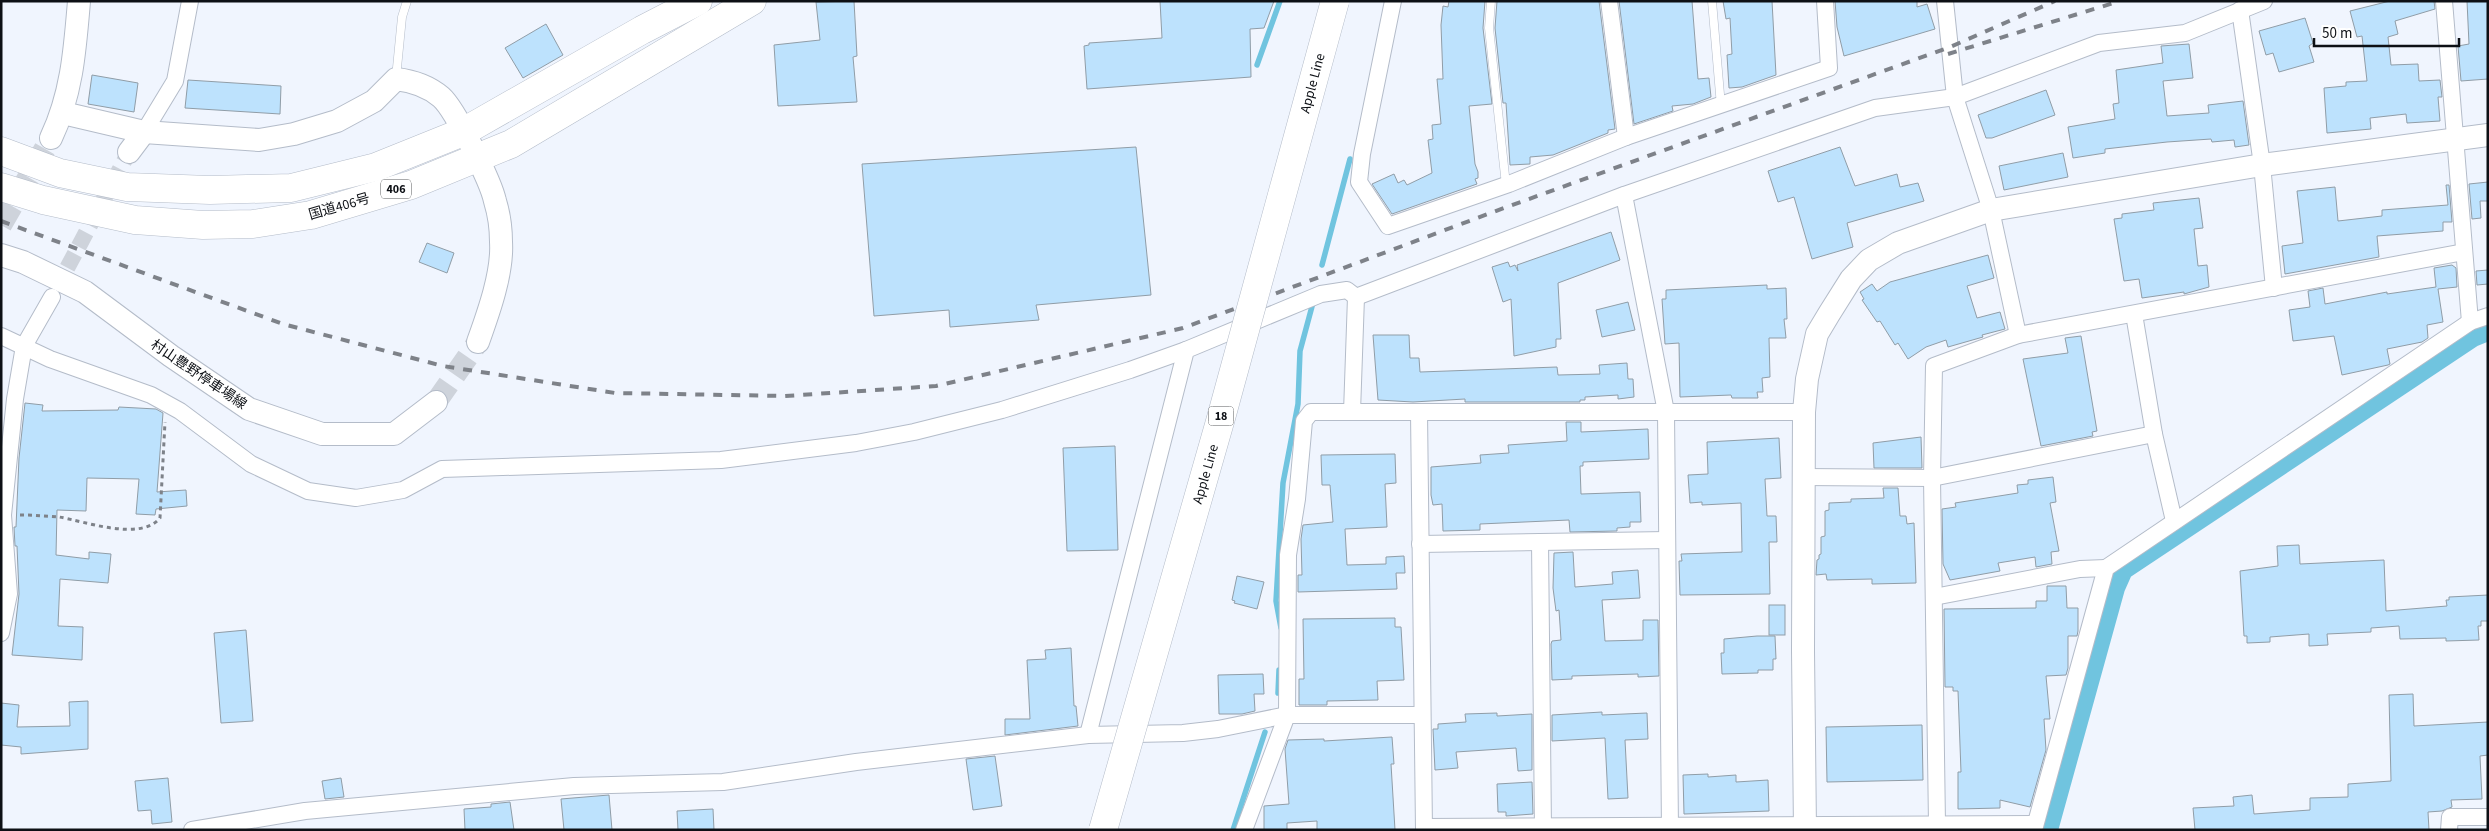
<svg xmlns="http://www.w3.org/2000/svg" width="2489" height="831" viewBox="0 0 2489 831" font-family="'Source Sans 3','Noto Sans JP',sans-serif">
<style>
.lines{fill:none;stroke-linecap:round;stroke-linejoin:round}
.stream{stroke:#70c4df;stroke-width:5.5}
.canal{stroke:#70c4df;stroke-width:20}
.building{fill:#bde2fd;stroke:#909da7}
.street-tunnel{stroke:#ced3db;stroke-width:16;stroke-dasharray:16 8;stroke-linecap:butt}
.secondary-tunnel{stroke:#ced3db;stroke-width:22;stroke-dasharray:22 11;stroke-linecap:butt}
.lane-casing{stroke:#b4bcc9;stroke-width:9}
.street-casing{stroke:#b4bcc9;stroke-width:18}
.secondary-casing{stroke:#b4bcc9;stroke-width:24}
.highway-casing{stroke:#b4bcc9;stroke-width:29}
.path{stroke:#7e8289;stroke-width:3;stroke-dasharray:4 4;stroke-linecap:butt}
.lane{stroke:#fff;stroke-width:8}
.street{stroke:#fff;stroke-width:16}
.secondary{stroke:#fff;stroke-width:22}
.highway{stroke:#fff;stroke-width:28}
.rail{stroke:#7e8289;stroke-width:4;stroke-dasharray:9 9;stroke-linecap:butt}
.highway-bridge-casing{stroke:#b4bcc9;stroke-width:29;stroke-linecap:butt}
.highway-bridge{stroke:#fff;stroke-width:28}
.labels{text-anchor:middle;stroke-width:4;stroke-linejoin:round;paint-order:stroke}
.shield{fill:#fff;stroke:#56585b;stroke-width:1}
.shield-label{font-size:12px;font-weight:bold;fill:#0d1015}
.street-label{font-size:14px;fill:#0d1015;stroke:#fff}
</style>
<rect width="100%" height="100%" fill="#f0f5fe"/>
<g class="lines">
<g class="stream">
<path d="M1257 65 1280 1"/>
<path d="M1322 265 1350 159"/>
<path d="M1281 628 1276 601 1283 483 1298 404 1300 351 1314 299"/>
<path d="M1278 693 1279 670"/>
<path d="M1233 830 1265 732"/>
</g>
<path class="canal" d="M2048 830 2115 588 2123 570 2473 337 2488 331"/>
</g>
<g class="building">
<path d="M854 1 857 56 853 57 857 102 778 106 774 45 820 40 816 2Z"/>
<path d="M1160 1H1274L1264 28 1250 29 1251 77 1087 89 1084 46 1089 45V43L1162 38Z"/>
<path d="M1449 1H1485L1483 28 1492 104 1469 106 1475 164 1478 172V178L1475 179 1477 184 1392 214 1372 184 1394 174 1398 183 1404 180 1407 185 1432 173 1428 140 1433 139 1432 125 1441 124 1437 79H1443L1441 25 1443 6 1448 7Z"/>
<path d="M1497 1H1599L1615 129 1608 130V133L1553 155 1530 157V164L1510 165 1506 103H1503L1495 28Z"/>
<path d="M1619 1H1692L1698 79 1709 78 1711 97 1693 104 1672 106 1673 111 1634 124Z"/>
<path d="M1723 1H1772L1776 75 1742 87 1729 88 1727 55 1732 54 1730 18 1726 19Z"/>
<path d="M1835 1H1917V7L1927 4 1935 29 1844 56 1837 27Z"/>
<path d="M2390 1H2434L2435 9 2395 21 2398 34 2388 37 2391 65 2418 64 2419 81 2440 80 2442 97H2438L2440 121 2407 123 2406 114 2370 118 2371 129 2327 133 2324 88 2346 86V82L2367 81 2362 36 2357 37 2350 11Z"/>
<path d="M2467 1H2488V79L2461 81 2458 46 2469 44Z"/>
<path d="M2305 18 2313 43 2309 46 2314 62 2279 72 2273 53 2266 55 2259 31Z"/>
<path d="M546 24 563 55 523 78 505 48Z"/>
<path d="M2189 44 2193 78 2163 81 2167 116 2209 113 2208 105 2243 101 2249 145 2235 147 2234 140 2212 142 2211 139 2167 142 2105 149V153L2073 158 2068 127 2115 119 2113 104 2119 103 2116 70 2163 63 2161 46Z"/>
<path d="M92 75 138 83 134 112 88 104Z"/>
<path d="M188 80 281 86 280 114 185 108Z"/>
<path d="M2046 90 2055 115 1992 138H1986L1978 115Z"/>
<path d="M1136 147 1151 295 1036 305 1039 320 950 327 949 310 874 316 862 164Z"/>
<path d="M1840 147 1855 186 1897 174 1900 187 1918 183 1924 201 1847 223 1853 247 1812 259 1794 197 1778 202 1768 171Z"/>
<path d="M2063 153 2068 177 2004 190 1999 166Z"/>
<path d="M2488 182V201H2480L2481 218 2472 219 2469 184Z"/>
<path d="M2446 185H2449L2452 222H2443V231L2377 236 2379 257 2285 274 2282 246 2303 243 2297 191 2335 187 2338 221 2382 216V210L2448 205Z"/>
<path d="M2199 198 2203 228 2194 229 2198 266 2207 265 2209 287 2184 294V292L2142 298 2139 279 2124 281 2114 219 2122 218V214L2154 210 2153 203Z"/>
<path d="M1611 232 1620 260 1558 283 1561 339H1556V347L1514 356 1511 299 1503 302 1492 267 1508 262 1510 267 1515 265 1518 271 1517 265Z"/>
<path d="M427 243 454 253 447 273 419 262Z"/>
<path d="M1988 255 1994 278 1967 286 1977 318 2000 312 2005 329 1982 335 1983 337 1948 347 1946 340 1926 347 1908 359 1898 343 1895 345 1880 321 1877 322 1862 300 1864 299 1860 292 1872 284 1877 291 1890 282Z"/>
<path d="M2452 265 2456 268 2457 287 2438 289 2443 322 2427 325 2428 338 2422 342 2387 349 2390 364 2388 365 2342 375 2334 336 2293 341 2289 310 2310 307 2308 291 2323 288 2325 304 2387 292V294L2436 287 2434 268Z"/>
<path d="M2488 270V284L2477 285 2476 271Z"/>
<path d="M1767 285V289L1786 288 1787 319H1784L1786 338H1769L1770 377 1762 378 1763 392H1757L1758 398H1732L1731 395 1680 397 1679 343 1665 344 1662 299H1666V290Z"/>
<path d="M1628 302 1635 330 1602 337 1596 310Z"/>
<path d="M1373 335H1409L1410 358H1419L1420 372 1557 367 1558 375 1600 374 1599 365 1627 363 1628 379H1633L1634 397 1618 399V395L1585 397V400H1580V402H1465V399L1413 402 1378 400Z"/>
<path d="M2081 336 2097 431 2092 432 2093 436 2041 446 2023 359 2068 353 2065 338Z"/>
<path d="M25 403 43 405 42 411 118 410 119 407 156 409 163 413 157 492 186 490 187 506 156 509 155 515 136 514 139 479 87 478 86 511 57 510 56 555 89 559V552L111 554 108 583 60 579 58 626 83 627 82 660 12 655 19 594 17 546H15L14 527H16L19 458Z"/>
<path d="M1566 422H1581V432L1648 429 1649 459 1583 462V466H1580L1581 494 1640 492 1641 522H1630V527L1617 528V531L1570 532 1569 520 1480 524V530L1443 531 1442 504 1433 505 1431 495V467L1481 463 1480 455 1509 453 1508 445 1567 441Z"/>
<path d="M1921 437 1922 468H1874L1873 443Z"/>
<path d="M1779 438 1781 478 1765 479 1767 516H1776L1777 542H1769L1770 594 1680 595 1679 561H1682L1681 554 1742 552 1741 503 1702 505V502L1690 503 1688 475 1708 474 1707 442Z"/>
<path d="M1115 446 1118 550 1067 551 1063 448Z"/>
<path d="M1395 454 1396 483 1385 484 1387 527 1345 529 1347 565 1386 564V557L1404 556 1405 573H1396L1397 589 1298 592V575H1302L1301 539 1303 525 1333 522 1330 485H1322L1321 455Z"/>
<path d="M2053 477 2056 502 2050 503 2059 551 2051 552 2052 564 2036 567 2035 557 1998 563 2000 571 1950 580 1943 564 1942 509 1956 507 1955 503 2018 493 2017 485 2028 484V480Z"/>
<path d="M1883 488H1898L1900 516H1906L1907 524 1914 523 1916 583 1872 584V579L1827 580 1826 574 1816 575 1817 560 1819 559V555L1821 554V537L1825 536V511L1829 510V503L1851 502V499L1884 498Z"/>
<path d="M2299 545 2300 564 2384 560 2386 611 2447 606 2446 600H2449V597L2488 595V621H2481V626H2478L2479 640 2446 641V638L2400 639 2399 626 2371 628V632L2327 634 2328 645 2309 646V634L2270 637V642L2247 643V636H2244L2240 571 2278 566 2277 546Z"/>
<path d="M1573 552 1575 587 1613 584 1612 572 1638 570 1640 598 1602 600 1605 641 1643 640V620H1658L1659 676 1638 677V674L1572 676V679L1552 680 1551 644 1552 641 1561 640 1559 610 1556 611 1553 588 1554 553Z"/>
<path d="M1237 576 1264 582 1257 609 1234 603 1235 601 1232 600Z"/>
<path d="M2047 586H2066L2067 608H2078V631L2077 636H2068V668L2066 675 2046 676 2050 719H2044L2046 750 2030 807 2000 800V808L1958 809V772H1961L1958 691H1953V687H1945L1944 609 2036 608V601H2047Z"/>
<rect x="1769" y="605" width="16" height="30"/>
<path d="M1395 618V627H1401L1404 680 1377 681 1378 700 1327 701V705H1299V679H1304L1303 619Z"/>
<path d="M246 630 253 721 221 723 214 633Z"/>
<path d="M1757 636H1775L1776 659H1773V670H1758V673L1722 674 1721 653H1724V639Z"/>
<path d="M1071 648 1074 706H1076L1078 726 1005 735V719H1030L1027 660 1046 659 1045 650Z"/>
<path d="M1263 674 1264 694H1254L1255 711 1242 714H1219L1218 675Z"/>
<path d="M2413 694 2414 726 2488 722V755L2480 756 2482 799 2451 800 2452 807 2442 811 2428 812 2429 830H2195L2193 808 2234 806 2233 797 2252 795 2254 814 2310 810V798L2348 797V784L2391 781 2389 695Z"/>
<path d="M88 701V749L21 754V747L1 745V703L19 705 17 727 70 726 69 702Z"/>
<path d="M1602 712V715L1647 713 1648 739 1625 740 1628 798 1608 799 1605 738 1552 741V715Z"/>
<path d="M1497 713V716L1532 714V770L1518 771 1516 748 1456 752 1458 768 1435 770 1433 729H1438V724L1466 722 1465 714Z"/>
<path d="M1922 725 1923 780 1827 782 1826 727Z"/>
<path d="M1392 737 1394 764H1391L1395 830H1317V821L1287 823V830H1264V806L1289 804 1285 749 1288 740 1324 739V741Z"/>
<path d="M995 756 1002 806 973 810 966 759Z"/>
<path d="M1708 774V777L1736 775V782L1768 780 1769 811 1684 814 1683 775Z"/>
<path d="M168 778 172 822 152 824 151 810 138 811 135 781Z"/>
<path d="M341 778 344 797 325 799 322 781Z"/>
<path d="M1532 782 1533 814 1506 816V812H1498L1497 784Z"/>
<path d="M609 795 612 830H564L561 799Z"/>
<path d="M510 802 514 830H465L464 809 491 807V804Z"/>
<path d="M713 809 714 830H678L677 811Z"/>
</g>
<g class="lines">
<path class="street-tunnel" d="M56 289 129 152"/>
<g class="secondary-tunnel">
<path d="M1 225 51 138"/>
<path d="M436 402 478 342"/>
</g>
<defs>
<g id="lane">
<path d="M1491 1 1489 28 1506 185"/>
<path d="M1712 1 1721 106"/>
<path d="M396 78 402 17 407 1"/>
</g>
<g id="street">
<path d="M1393 1 1362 154 1359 182 1388 226 1509 184 1626 137 1829 68 1825 1"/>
<path d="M1609 1 1626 137"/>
<path d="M1945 1 1955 97 1991 210 2018 335"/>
<path d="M2444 1 2470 322"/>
<path d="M2240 10 2262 165 2274 288"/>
<path d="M144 132 175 81 190 1"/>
<path d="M1624 195 1666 412 1670 830"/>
<path d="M1356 297 1624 195 1875 108 1955 97 2099 43 2185 33 2264 1"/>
<path d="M2134 314 2154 434 2174 521"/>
<path d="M1 336 50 359 151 395 180 411 251 464 308 491 356 498 403 490 442 469 721 460 856 443 914 432 1002 410 1130 370 1186 350"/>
<path d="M1352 412 1356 297"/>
<path d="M1419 412 1424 830"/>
<path d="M1804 477 1932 478 2154 434"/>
<path d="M1540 542 1543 830"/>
<path d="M1420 544 1667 540"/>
<path d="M1934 597 2080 569 2106 568"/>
<path d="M1 633 9 594 3 515 15 399 24 346 52 297"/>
<path d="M1088 735 1186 350 1321 294 1347 290 1356 297"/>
<path d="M1937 824 1932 478 1934 366 2018 335 2464 252"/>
<path d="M1424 827 2035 824"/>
<path d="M192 830 305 811 574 786 723 782 856 762 1088 735 1183 733 1218 729 1287 715H1422"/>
<path d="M1244 830 1287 715 1288 555 1297 499 1304 421 1311 412H1804"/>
<path d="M2034 830 2106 568 2470 322 2488 316"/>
<path d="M2449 830 2450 817H2488"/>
</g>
<g id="secondary">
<path d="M63 113 144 132 259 140 294 134 337 121 374 101 396 79C413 81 428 86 441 97 455 109 491 182 495 201 499 214 501 229 501 242 503 273 488 314 478 342"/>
<path d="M51 138C72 94 75 49 79 1"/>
<path d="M129 152 144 132"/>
<path d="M1 255 23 262 85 292 171 356 249 409 322 434H394L436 402"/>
<path d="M1805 830 1803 651 1804 412 1807 379 1817 334 1829 314 1851 279 1869 260 1898 243 1991 210 2262 165 2488 135"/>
</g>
<g id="highway">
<path d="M1 151 60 173 127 187 210 190 291 188 376 167 463 132 642 30 698 1"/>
<path d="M1 187 43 200 135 220 203 225 253 224 311 215 411 185 511 144 752 1"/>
</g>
</defs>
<use href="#lane" class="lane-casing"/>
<use href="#street" class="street-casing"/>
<use href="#secondary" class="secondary-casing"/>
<use href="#highway" class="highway-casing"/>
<path class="path" d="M20 515C33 515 46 516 59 517 84 521 140 542 160 518L165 422"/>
<use href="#lane" class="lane"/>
<use href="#street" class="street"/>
<use href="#secondary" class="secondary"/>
<use href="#highway" class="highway"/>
<g class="rail">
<path d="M1948 54 2120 1"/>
<path d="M1 221 283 324 443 366 615 393 785 396 936 386 1183 328 1504 208 1950 47 2055 1"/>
</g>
<defs>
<path id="highway-bridge" d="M1103 830 1221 418 1335 1"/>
</defs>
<use href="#highway-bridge" class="highway-bridge-casing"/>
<use href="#highway-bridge" class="highway-bridge"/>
</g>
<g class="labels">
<g class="shield">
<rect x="381" y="179.5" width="30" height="19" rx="4"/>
<rect x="1208.5" y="406.5" width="25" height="19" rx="4"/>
</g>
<g class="shield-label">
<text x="396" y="193">406</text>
<text x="1221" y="420">18</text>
</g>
<g class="street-label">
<text transform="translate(1312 83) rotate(-75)" y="5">Apple Line</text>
<text transform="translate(339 206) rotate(-16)" y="5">国道406号</text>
<text transform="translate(199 374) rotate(34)" y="5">村山豊野停車場線</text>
<text transform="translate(1205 474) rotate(-74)" y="5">Apple Line</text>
</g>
</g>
<rect width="2489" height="831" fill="none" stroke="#0d1015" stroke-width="5"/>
<path d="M2314 38v8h145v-8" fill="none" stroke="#0d1015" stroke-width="2.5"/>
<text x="2322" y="38" font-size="15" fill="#0d1015" stroke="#ffffff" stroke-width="4" paint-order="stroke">50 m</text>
</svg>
